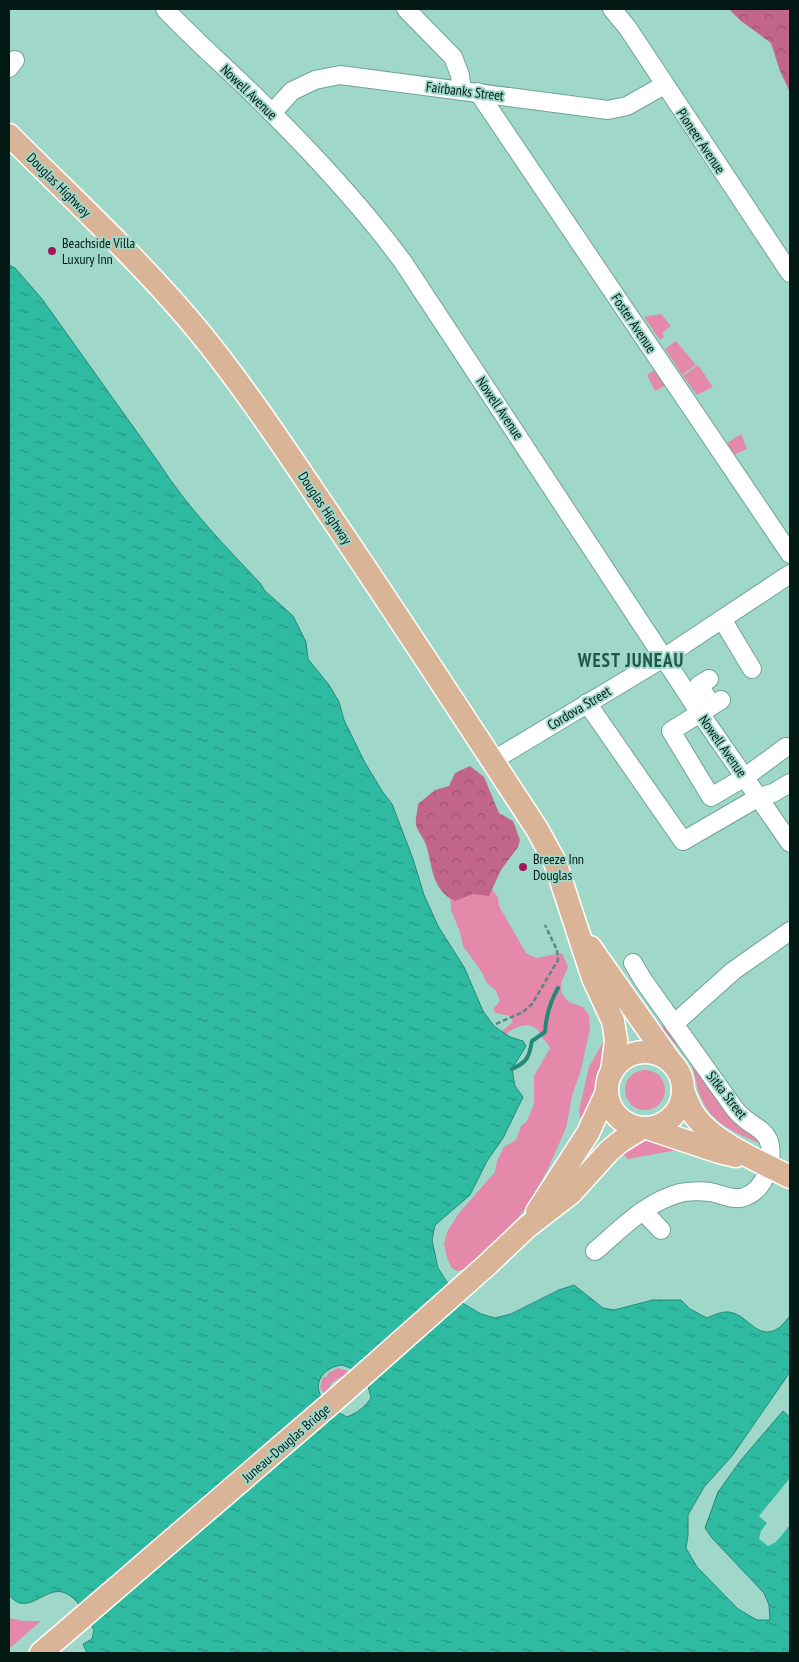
<svg xmlns="http://www.w3.org/2000/svg" width="799" height="1662" viewBox="0 0 799 1662" font-family="'PT Sans Narrow',sans-serif">
<style>
.green{fill:#e589aa}
.forest{fill:url(#forest-crowns)}
.water{fill:url(#water-ripples);stroke:#228a77;fill-rule:evenodd}
.pier{fill:#9fd8c9}
.lines{fill:none;stroke-linecap:round;stroke-linejoin:round}
.stream{stroke:#228a77;stroke-width:4}
.minor-casing{stroke:#6da497;stroke-width:20}
.major-casing{stroke:#fff;stroke-width:25}
.path{stroke:#5d877d;stroke-width:2.5;stroke-dasharray:5 2.5;stroke-linecap:butt}
.minor{stroke:#fff;stroke-width:18}
.major{stroke:#dab497;stroke-width:22}
.poi-dot{fill:#a3165d;stroke:#9fd8c9;stroke-width:2}
.labels{text-anchor:middle;stroke-width:4;stroke-linejoin:round;paint-order:stroke}
.street-label{font-size:14px;fill:#031914;stroke:#9fd8c9}
.poi-label{font-size:14px;fill:#031914;stroke:#9fd8c9;text-anchor:start}
.district-label{font-size:19px;font-weight:bold;letter-spacing:1px;fill:#1f574c;stroke:#9fd8c9}
</style>
<defs>
<pattern id="forest-crowns" width="20" height="18" patternUnits="userSpaceOnUse" patternTransform="scale(1.25)"><rect width="20" height="18" fill="#c16688"/><path d="M2 6a3 3 0 1 1 6 0M12 15a3 3 0 1 1 6 0" fill="none" stroke="#9b536e"/></pattern>
<pattern id="water-ripples" width="26" height="14" patternUnits="userSpaceOnUse" patternTransform="scale(1.25)"><rect width="26" height="14" fill="#2fbba2"/><path d="M2 4q2-2 4 0t4 0M15 11q2-2 4 0t4 0" fill="none" stroke="#269783"/></pattern>
</defs>
<rect width="100%" height="100%" fill="#9fd8c9"/>
<g class="green">
<path d="M661 314 671 326 662 333 664 337 660 340 644 317Z"/>
<path d="M676 341 696 365 682 375 665 349Z"/>
<path d="M698 365 713 387 697 395 683 376Z"/>
<path d="M654 370 666 385 655 391 647 375Z"/>
<path d="M741 434 747 449 734 455 727 443Z"/>
<path d="M491 888 498 897 499 906 526 953 536 958 562 953 568 967 561 983 562 994 569 1002 583 1007 589 1015 590 1028 581 1070 572 1096 566 1128 548 1169 529 1204 499 1241 483 1251 468 1269 456 1271 451 1267 447 1258 444 1244 447 1232 459 1213 495 1172 497 1161 504 1147 516 1140 521 1126 527 1121 534 1104V1076L550 1048C548 1044 547 1043 543 1039 540 1036 540 1032 537 1029 526 1020 513 1029 504 1035L502 1031 513 1022 510 1016 495 1013 493 1009 500 1001 496 991 486 982 483 974 463 946 460 932 451 910 450 892Z"/>
<path d="M656 1022 673 1033 761 1140 757 1142C733 1132 712 1123 701 1098 696 1087 696 1075 691 1064 684 1052 666 1034 656 1022Z"/>
<path d="M606 1037 607 1072 592 1124 588 1125 580 1117 579 1110 589 1067Z"/>
<circle cx="645" cy="1090" r="20"/>
<path d="M646 1138 678 1150 628 1159 622 1153Z"/>
<path d="M338 1368 348 1371 349 1374C338 1379 329 1380 328 1394H324L320 1387 323 1377H327L328 1373Z"/>
<path d="M9 1618 23 1621H41L9 1649Z"/>
</g>
<g class="forest">
<path d="M729 9H790V92L780 71 771 43 741 21Z"/>
<path d="M470 766 484 777 499 813 513 821 520 840 518 847 501 870 489 896 473 894 455 901C431 890 433 866 426 845 424 838 417 831 416 824 415 818 418 810 418 804L435 790 449 786 455 773Z"/>
</g>
<path class="water" d="M9 265 15 268 42 299 159 463C187 507 223 544 260 583L265 591 293 616 306 642 308 659 329 685 339 702 344 720 364 761 382 791 392 804 413 859 424 895 438 926 464 967 483 1011 494 1026 510 1037 523 1041 526 1046 512 1069 515 1086 523 1097 503 1138 487 1161 470 1195 435 1225 432 1240 438 1268 459 1301 481 1314 495 1318 511 1314 559 1290 574 1285 603 1308 614 1310 653 1300H681L690 1309 707 1318C712 1316 720 1312 726 1312 747 1311 756 1343 779 1328 783 1325 787 1319 790 1316V1372L732 1456 704 1487 688 1515V1535L686 1548 697 1567 738 1609 757 1620H770L769 1605 764 1593 712 1538 705 1528 718 1492 741 1460 783 1411 790 1417V1653H87L83 1644 92 1639 94 1630C87 1619 81 1602 69 1595 47 1580 29 1620 9 1595ZM341 1365C361 1370 367 1379 371 1398 365 1407 357 1413 347 1417 340 1413 332 1410 327 1404 310 1387 320 1369 341 1365Z"/>
<path class="pier" d="M790 1478V1525L776 1542 768 1546 759 1539 761 1531 767 1523 759 1516Z"/>
<g class="lines">
<path class="stream" d="M512 1069C527 1062 529 1058 532 1041L545 1032C546 1016 550 1002 558 988"/>
<defs>
<g id="minor">
<path d="M165 9C199 45 237 77 272 113 319 160 364 209 403 262L700 713 790 843"/>
<path d="M406 9 453 57 460 75 462 91"/>
<path d="M612 9 627 27 790 273"/>
<path d="M9 68 15 60"/>
<path d="M478 92 790 554"/>
<path d="M272 113 292 91 315 80 340 75 608 110 627 106 664 85"/>
<path d="M722 619 752 669"/>
<path d="M709 679 699 685 712 706"/>
<path d="M721 700 671 731 711 797 745 777 786 747"/>
<path d="M587 703 683 841 759 797 773 793 790 783"/>
<path d="M492 761 665 657 790 574"/>
<path d="M674 1024 733 971 790 931"/>
<path d="M643 1211 661 1230"/>
<path d="M595 1251C621 1229 646 1202 680 1193 688 1191 702 1191 710 1192 721 1194 734 1201 744 1197 765 1191 776 1158 768 1139 763 1129 753 1126 745 1119 741 1116 737 1112 734 1108L643 980 633 963"/>
</g>
<g id="major">
<path d="M9 135C74 200 143 263 201 334 248 392 289 455 331 517 401 620 469 725 537 829L555 862 593 978 613 1021 616 1040 612 1072"/>
<path d="M590 947 671 1062"/>
<circle cx="645" cy="1090" r="38"/>
<path d="M683 1091C687 1100 690 1109 695 1116 714 1143 761 1162 790 1177"/>
<path d="M647 1128 719 1152 736 1156"/>
<path d="M537 1212 588 1133 607 1092"/>
<path d="M41 1653 336 1399 487 1265 527 1227 571 1193 609 1151 621 1141 642 1128"/>
</g>
</defs>
<use href="#minor" class="minor-casing"/>
<use href="#major" class="major-casing"/>
<g class="path">
<path d="M496 1024 523 1012 532 1004 558 960 557 950 545 925"/>
<path d="M790 1489V1488"/>
</g>
<use href="#minor" class="minor"/>
<use href="#major" class="major"/>
</g>
<g class="poi-dot">
<circle cx="52" cy="251" r="5"/>
<circle cx="523" cy="867" r="5"/>
</g>
<g class="labels">
<g class="street-label">
<text transform="translate(465 91) rotate(7)" y="5">Fairbanks Street</text>
<text transform="translate(249 92) rotate(44)" y="5">Nowell Avenue</text>
<text transform="translate(701 141) rotate(56)" y="5">Pioneer Avenue</text>
<text transform="translate(59 185) rotate(45)" y="5">Douglas Highway</text>
<text transform="translate(634 323) rotate(56)" y="5">Foster Avenue</text>
<text transform="translate(500 408) rotate(56)" y="5">Nowell Avenue</text>
<text transform="translate(325 508) rotate(56)" y="5">Douglas Highway</text>
<text transform="translate(579 708) rotate(-31)" y="5">Cordova Street</text>
<text transform="translate(723 746) rotate(55)" y="5">Nowell Avenue</text>
<text transform="translate(727 1095) rotate(52)" y="5">Sitka Street</text>
<text transform="translate(286 1443) rotate(-41)" y="5">Juneau-Douglas Bridge</text>
</g>
<g class="poi-label">
<text x="62" y="248">Beachside Villa<tspan x="62" dy="16">Luxury Inn</tspan></text>
<text x="533" y="864">Breeze Inn<tspan x="533" dy="16">Douglas</tspan></text>
</g>
<g class="district-label">
<text x="631" y="667">WEST JUNEAU</text>
</g>
</g>
<rect width="799" height="1662" fill="none" stroke="#031914" stroke-width="20"/>
</svg>
